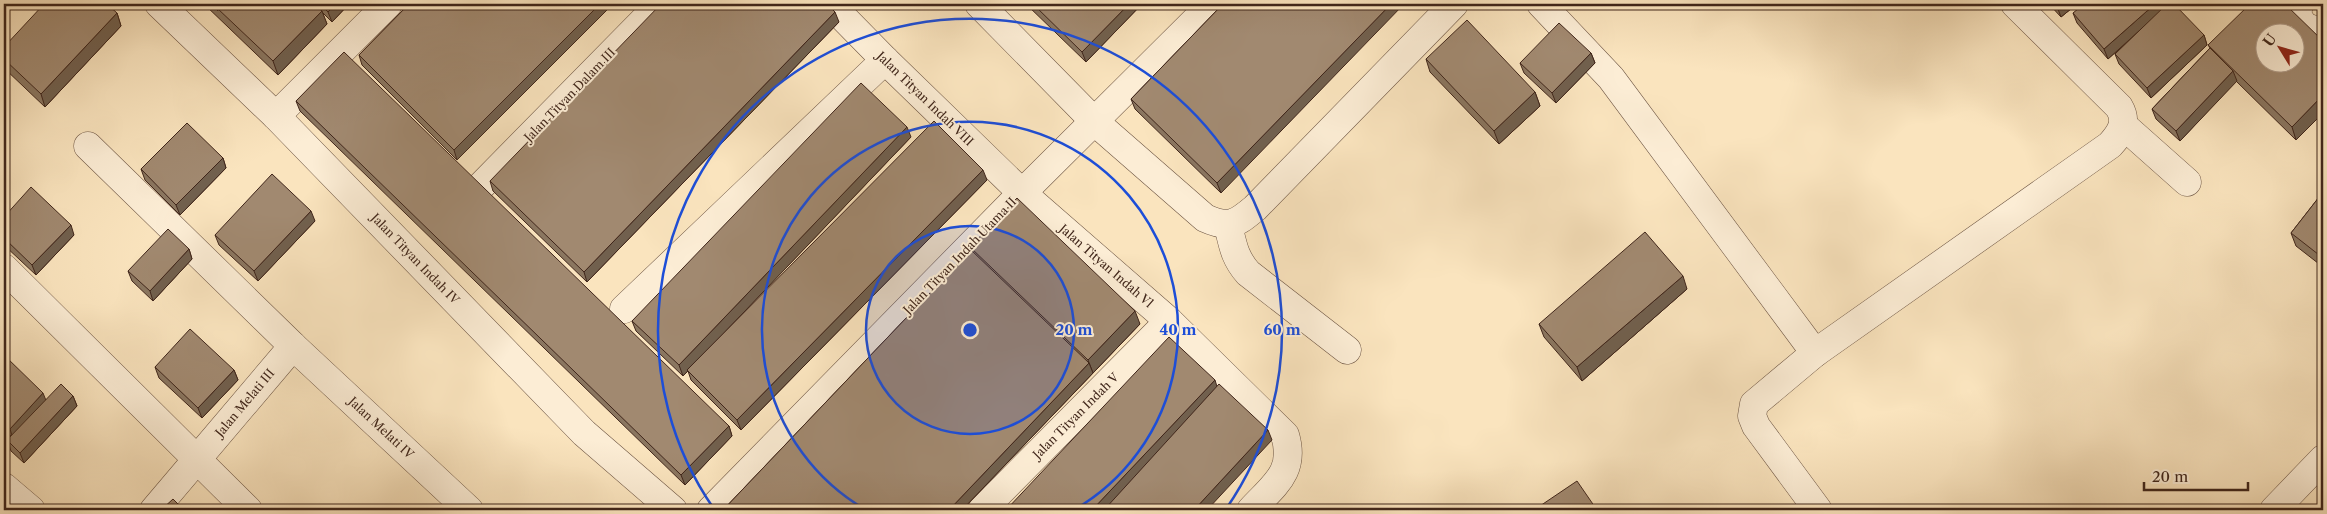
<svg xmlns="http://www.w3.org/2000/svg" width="2327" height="514" viewBox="0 0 2327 514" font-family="'Libre Caslon Text',serif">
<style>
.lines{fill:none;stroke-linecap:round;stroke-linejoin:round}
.minor-casing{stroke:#6e5644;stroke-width:29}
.tertiary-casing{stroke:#6e5644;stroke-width:29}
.minor{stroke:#fcedd5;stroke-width:28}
.tertiary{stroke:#fcedd5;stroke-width:28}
.wall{fill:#8a7660;stroke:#40261b}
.shaded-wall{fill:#71604e;stroke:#40261b}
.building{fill:#a18970;stroke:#40261b;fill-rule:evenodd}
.ring{fill:none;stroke:#1d4ed8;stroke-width:2.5}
.labels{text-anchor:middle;stroke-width:4;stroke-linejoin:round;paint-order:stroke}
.street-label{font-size:12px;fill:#40261b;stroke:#fcedd5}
.centre{fill:#1d4ed8;stroke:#fcedd5;stroke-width:2.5}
.ring-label{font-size:15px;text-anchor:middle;font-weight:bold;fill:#1d4ed8;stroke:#fcedd5;stroke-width:4;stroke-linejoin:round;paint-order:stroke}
</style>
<rect width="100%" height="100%" fill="#fae4be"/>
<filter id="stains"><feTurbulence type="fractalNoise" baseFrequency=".004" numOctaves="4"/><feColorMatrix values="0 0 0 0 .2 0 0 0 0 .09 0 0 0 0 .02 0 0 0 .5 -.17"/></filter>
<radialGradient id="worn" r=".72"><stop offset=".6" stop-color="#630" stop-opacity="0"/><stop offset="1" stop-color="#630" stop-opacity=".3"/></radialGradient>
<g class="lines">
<defs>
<g id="minor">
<path d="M159 4 276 116 584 433 673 510"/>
<path d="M830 4 885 60 1022 193 1169 321 1285 435C1296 472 1274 485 1251 510"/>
<path d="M979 4 1095 122 1205 218C1229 229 1236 224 1255 208L1454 4"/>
<path d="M1541 4 1611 78 1815 353"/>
<path d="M2299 4 2297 15 2304 26 2317 31 2323 28"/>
<path d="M276 116 388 4"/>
<path d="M2124 126 2187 182"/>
<path d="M88 146 293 346 469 510"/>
<path d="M481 186 660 4"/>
<path d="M1228 225C1233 245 1234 257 1248 273L1347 350"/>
<path d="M4 268 248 510"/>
<path d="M624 309 885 60"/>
<path d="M154 510 293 346"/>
<path d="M711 510 1022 193 1212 4"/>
<path d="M982 510 1169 321"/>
<path d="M1818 510 1756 426 1752 416 1754 404 1815 353 2110 145C2121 133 2128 122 2119 107L2015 4"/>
<path d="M2274 510 2323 459"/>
</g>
<path id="tertiary" d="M4 487 31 510"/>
</defs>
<use href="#minor" class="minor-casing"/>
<use href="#tertiary" class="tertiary-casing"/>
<use href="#minor" class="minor"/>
<use href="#tertiary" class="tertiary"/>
</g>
<g class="wall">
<path d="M204 4H349L332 22 322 12 327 24 278 75Z"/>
<path d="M409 4H613L457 160 362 65 359 55Z"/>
<path d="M1026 4H1142L1086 62Z"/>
<path d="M1223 4 1221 193 1135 109 1131 99Z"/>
<path d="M2049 4H2077L2061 17Z"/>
<path d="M117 13 121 26 45 107 4 68V47Z"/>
<path d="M2073 13 2204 35 2207 45 2151 98 2119 64 2115 54 2128 41 2108 59 2077 23Z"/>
<path d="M839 22 587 282 493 191 490 181Z"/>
<path d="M2323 41V113L2296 140 2236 81 2180 141 2156 119 2152 109 2210 48 2208 45Z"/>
<path d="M1591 53 1595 63 1556 103 1524 73 1520 63Z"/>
<path d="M1426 59 1535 92 1540 106 1499 144 1430 72Z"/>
<path d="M296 101 729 426 732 436 685 485 300 111Z"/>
<path d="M911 137 715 342 987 180 741 430 691 380 688 371 683 376 636 331 632 321Z"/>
<path d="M223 158 226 168 180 215 145 180 141 169Z"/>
<path d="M2323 192V267L2296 246 2291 233Z"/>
<path d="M4 217 74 235 36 275 4 245Z"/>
<path d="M315 221 258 281 219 245 215 235Z"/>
<path d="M970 247 1140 324 962 510H723L971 250Z"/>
<path d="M189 249 192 259 153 301 132 281 128 271Z"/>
<path d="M1687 289 1582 381 1544 337 1539 324Z"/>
<path d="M4 355 46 400 73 396 77 406 24 463 11 451 7 440 11 436 4 429Z"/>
<path d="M155 367 234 370 238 380 202 418 159 378Z"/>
</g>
<g class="shaded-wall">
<path d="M336 4H349L332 22 328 12Z"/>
<path d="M600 4H613L457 160 454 150Z"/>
<path d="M1129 4H1142L1086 62 1082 52Z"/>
<path d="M1391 4H1404L1221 193 1217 183Z"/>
<path d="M2056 4H2077L2061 17Z"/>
<path d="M2157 4H2173L2150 21 2108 59 2104 49 2147 11Z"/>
<path d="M322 11 327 24 278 75 273 61Z"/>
<path d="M835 12 839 22 587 282 584 272Z"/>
<path d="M117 13 121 26 45 107 41 94Z"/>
<path d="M2204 35 2207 45 2151 98 2147 88Z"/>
<path d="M1591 53 1595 63 1556 103 1552 93Z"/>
<path d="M2233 71 2237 81 2180 141 2176 131Z"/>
<path d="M1535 92 1540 106 1499 144 1494 131Z"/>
<path d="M2323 95V113L2296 140 2292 127Z"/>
<path d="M907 127 911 137 683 376 679 365Z"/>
<path d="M223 158 226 168 180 215 176 205Z"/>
<path d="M983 170 987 180 741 430 737 420Z"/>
<path d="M311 211 315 221 258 281 254 271Z"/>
<path d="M71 225 74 235 36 275 32 265Z"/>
<path d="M189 249 192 259 153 301 150 291Z"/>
<path d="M1683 276 1687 289 1582 381 1577 367Z"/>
<path d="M1135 311 1140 324 1093 373 1088 360Z"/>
<path d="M1089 363 1093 373 962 510H949Z"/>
<path d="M234 370 238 380 202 418 198 408Z"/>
<path d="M1215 380 1218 390 1105 510H1092Z"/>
<path d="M43 393 47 403 13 439 10 429Z"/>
<path d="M73 396 77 406 24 463 20 453Z"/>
<path d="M729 426 732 436 685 485 681 475Z"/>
<path d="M1268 430 1272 440 1207 510H1194Z"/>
</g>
<g class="building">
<path d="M44 4H107L117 13 41 94 4 59V47Z"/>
<path d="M211 4H221L217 8 218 11Z"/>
<path d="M221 4H314L322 11 273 61 217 8Z"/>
<path d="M320 4H336L328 12Z"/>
<path d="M409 4H600L454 150 359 55Z"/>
<path d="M661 4H827L835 12 584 272 490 181Z"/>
<path d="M1033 4H1129L1082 52Z"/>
<path d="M1223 4H1391L1217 183 1131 99Z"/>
<path d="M2084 4H2157L2147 11 2104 49 2073 13Z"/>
<path d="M2167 4H2174L2204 35 2147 88 2115 54Z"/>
<path d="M2250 4H2285L2323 41V95L2292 127 2208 45ZM2264 32H2294V62H2264Z"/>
<path d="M1467 20 1535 92 1494 131 1426 59Z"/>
<path d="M1559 23 1591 53 1552 93 1520 63Z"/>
<path d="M2210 48 2233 71 2176 131 2152 109Z"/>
<path d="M344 52 729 426 681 475 296 101Z"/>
<path d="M861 83 907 127 679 365 632 321Z"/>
<path d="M934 121 983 170 737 420 687 370Z"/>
<path d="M187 123 223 158 176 205 141 169Z"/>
<path d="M272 174 311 211 254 271 215 235Z"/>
<path d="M31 187 71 225 32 265 4 238V217Z"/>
<path d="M2323 192V258L2291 233Z"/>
<path d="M1017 198 1135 311 1088 360 970 247Z"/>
<path d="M168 229 189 249 150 291 128 271Z"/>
<path d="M1645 232 1683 276 1577 367 1539 324Z"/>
<path d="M971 250 1089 363 949 510H723Z"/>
<path d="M190 329 234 370 198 408 155 367Z"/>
<path d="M1169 337 1215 380 1092 510H1006Z"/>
<path d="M4 355 43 393 10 429 4 423Z"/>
<path d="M61 384 73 396 20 453 7 440Z"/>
<path d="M1219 384 1268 430 1194 510H1104Z"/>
<path d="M1577 481 1597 510H1534Z"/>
<path d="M173 499 184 510H161Z"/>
<path d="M2323 500V510H2314Z"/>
</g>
<circle cx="970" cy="330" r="104" fill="#1d4ed8" fill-opacity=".12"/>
<g class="ring">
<circle cx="970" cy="330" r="104"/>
<path d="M866 510A208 208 0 1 1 1074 510"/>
<path d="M714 509A312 312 0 1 1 1226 509"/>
</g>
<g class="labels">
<g class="street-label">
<text transform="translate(570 95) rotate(-46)" y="4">Jalan Tityan Dalam III</text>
<text transform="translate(925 99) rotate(44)" y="4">Jalan Tityan Indah VIII</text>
<text transform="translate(960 256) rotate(-46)" y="4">Jalan Tityan Indah Utama II</text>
<text transform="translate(415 259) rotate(46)" y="4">Jalan Tityan Indah IV</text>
<text transform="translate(1106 266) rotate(41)" y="4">Jalan Tityan Indah Vl</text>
<text transform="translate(245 403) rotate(-50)" y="4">Jalan Melati III</text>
<text transform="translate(1076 416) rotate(-45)" y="4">Jalan Tityan Indah V</text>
<text transform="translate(381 428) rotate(43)" y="4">Jalan Melati IV</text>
</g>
</g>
<circle cx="970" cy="330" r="8" class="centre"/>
<g class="ring-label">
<text x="1074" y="335">20 m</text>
<text x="1178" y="335">40 m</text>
<text x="1282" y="335">60 m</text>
</g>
<rect width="2327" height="514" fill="none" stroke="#fae4be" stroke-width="20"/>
<rect x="5" y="5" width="2317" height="504" fill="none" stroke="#40261b" stroke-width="2.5"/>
<rect x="10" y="10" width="2307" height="494" fill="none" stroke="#40261b"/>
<g transform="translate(2280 48) rotate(307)"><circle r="24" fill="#fcedd5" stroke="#b19d8b"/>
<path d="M0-4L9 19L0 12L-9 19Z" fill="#8f2418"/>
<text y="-8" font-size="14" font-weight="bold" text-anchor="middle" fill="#40261b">U</text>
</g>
<path d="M2144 482v8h104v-8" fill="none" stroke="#40261b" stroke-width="2.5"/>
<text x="2152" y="482" font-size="15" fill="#40261b" stroke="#fcedd5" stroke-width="4" paint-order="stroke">20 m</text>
<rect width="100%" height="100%" filter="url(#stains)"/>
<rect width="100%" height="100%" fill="url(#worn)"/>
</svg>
